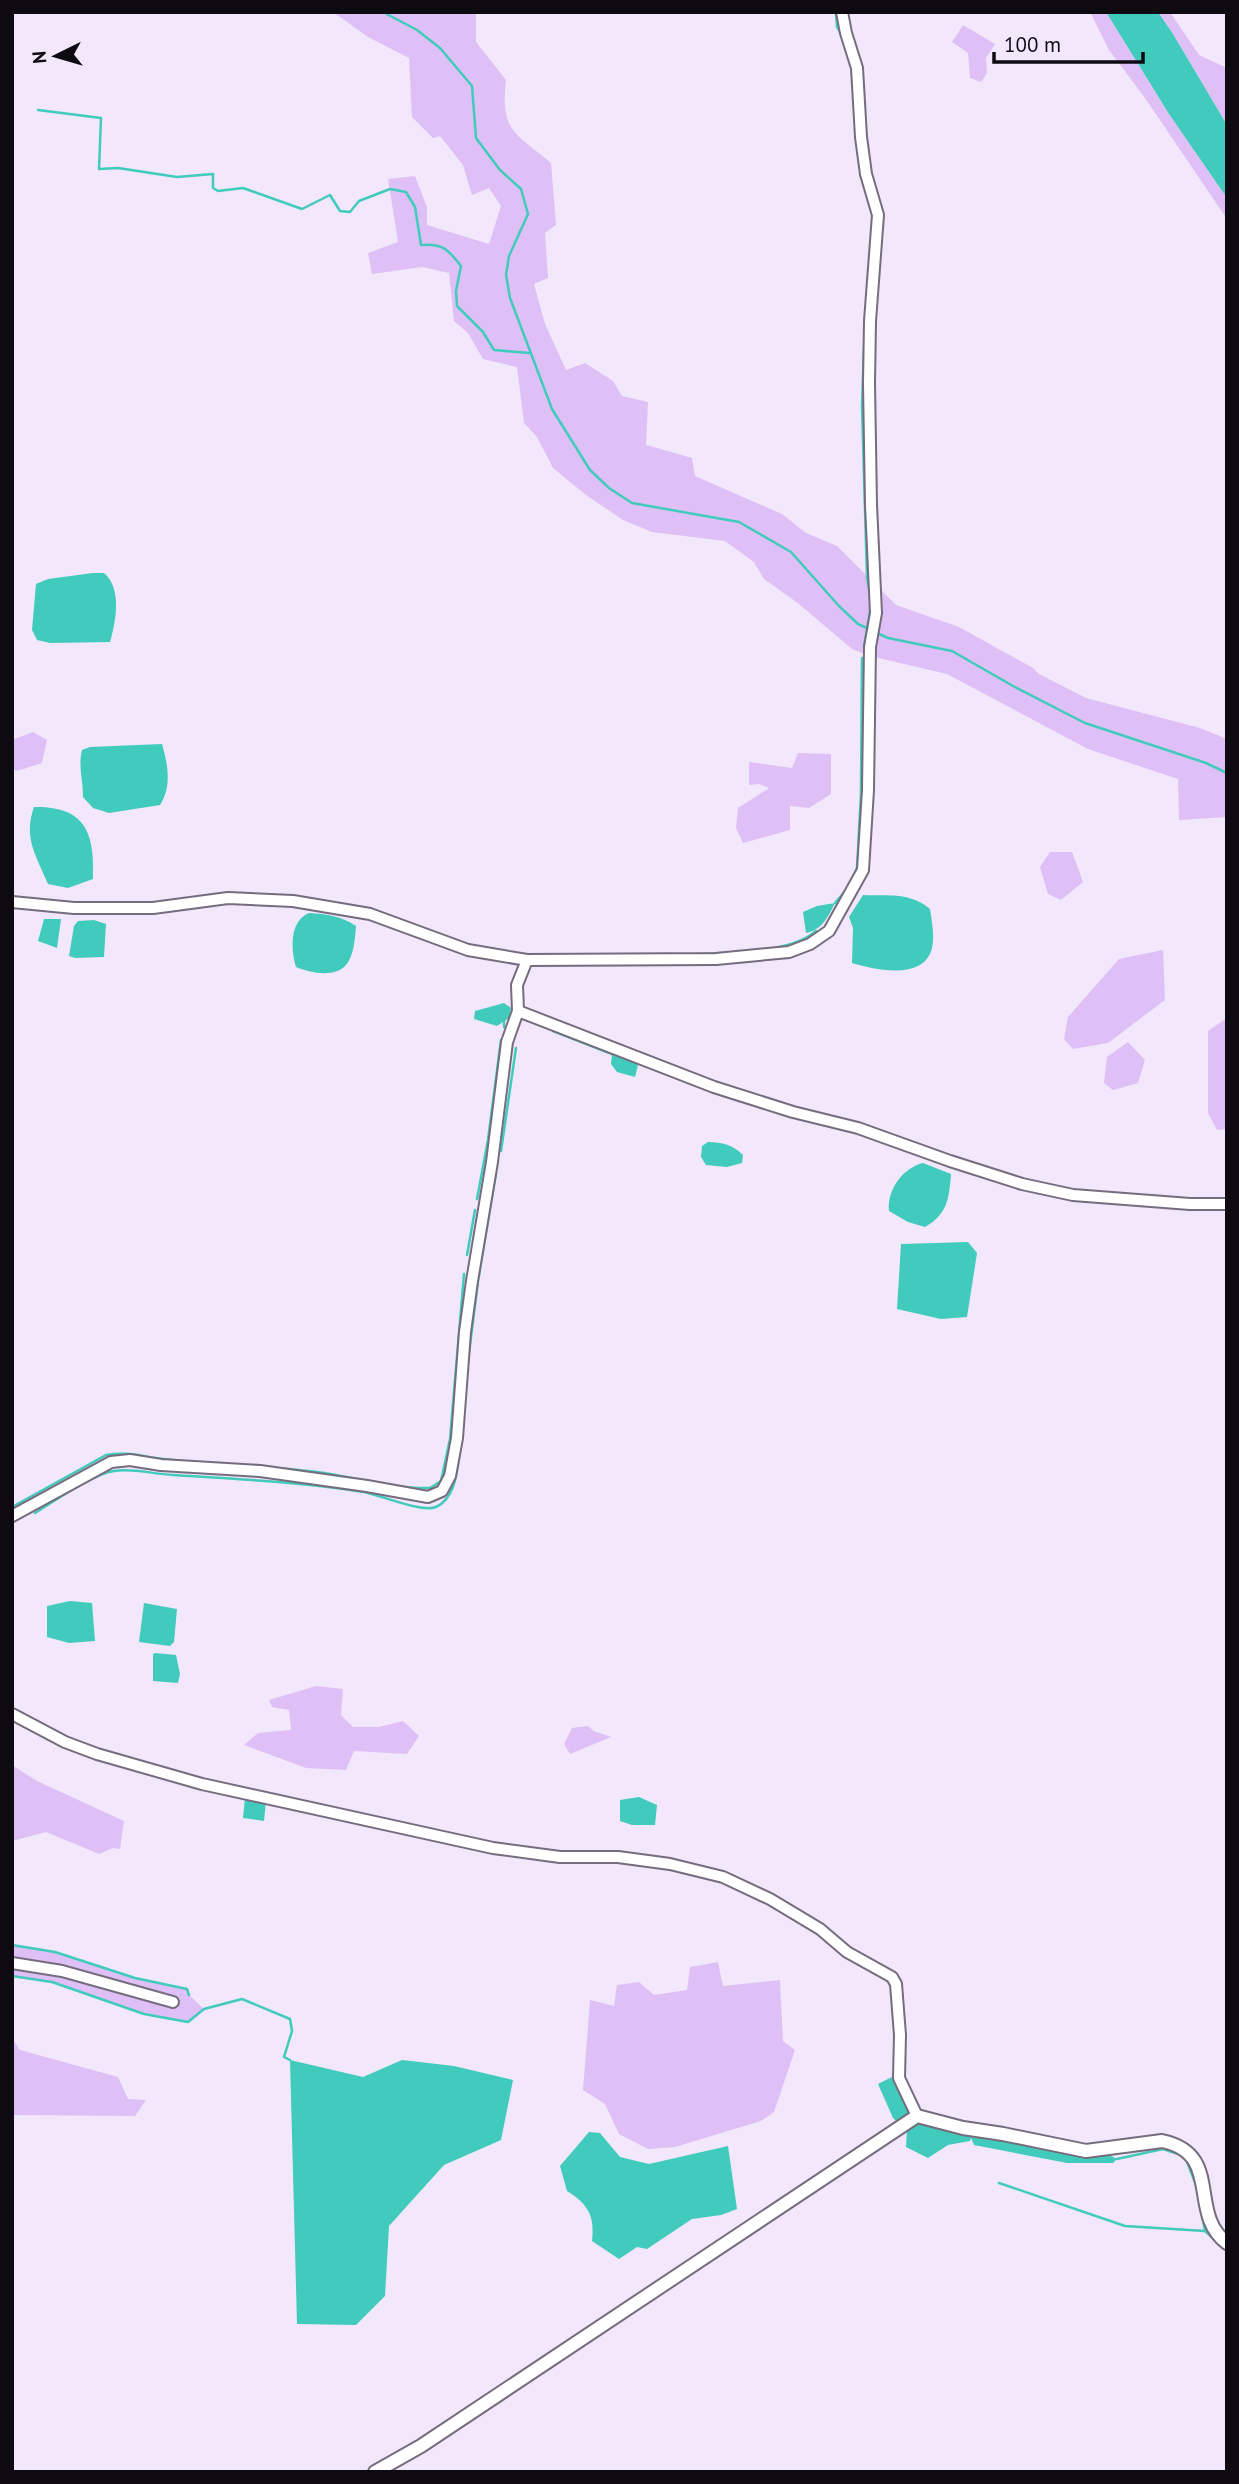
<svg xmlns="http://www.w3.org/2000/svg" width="1239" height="2484" viewBox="0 0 1239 2484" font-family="'PT Sans',sans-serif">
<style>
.green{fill:#dec0f6}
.water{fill:#41cbbc}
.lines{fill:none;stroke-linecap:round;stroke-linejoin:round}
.stream{stroke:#41cbbc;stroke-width:2.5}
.minor-casing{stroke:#756c7d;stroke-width:14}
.tertiary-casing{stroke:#756c7d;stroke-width:16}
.minor{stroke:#fff;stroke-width:10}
.tertiary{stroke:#fff;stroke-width:12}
</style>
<rect width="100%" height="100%" fill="#f2e7fb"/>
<g class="green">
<path d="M333 12H476V42L506 80C500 132 515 132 551 163L556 225 545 233 548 278 534 284 545 324 566 370 585 363 613 381 622 396 648 402 646 445 692 458 695 476 782 514 806 533 837 546 896 605 959 627 1033 668 1039 674 1086 698 1200 728 1227 739V817L1179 820 1178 779 1088 749 947 674 870 656 852 649 799 604 764 579 754 562 725 541 652 532 623 520 586 495 553 468 537 437 524 423 517 367 483 359 468 333 454 321 449 273 422 267 372 274 368 253 398 242 388 179 415 176 427 207V225L489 244 501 206 489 188 472 195 463 165 440 136 433 138 412 117 409 58 368 37Z"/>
<path d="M1090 12H1106L1169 114 1227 198V219L1145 98 1109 50Z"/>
<path d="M1158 12H1170L1199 55 1227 68V125L1173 34Z"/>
<path d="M963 25 995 44 986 58 987 73 981 82 970 78 968 53 952 42Z"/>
<path d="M33 732 47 740 42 763 17 771 12 768V740Z"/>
<path d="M798 753 831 754V794L809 808 790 806V830L743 843 736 828 738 808 769 788 759 784 749 785V762L792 768Z"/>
<path d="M1050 852H1072L1083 882 1061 900 1048 894 1040 867Z"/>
<path d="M1163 950 1165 1000 1108 1043 1073 1049 1064 1039 1068 1017 1119 959Z"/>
<path d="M1227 1018V1129L1217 1130 1208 1113V1031Z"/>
<path d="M1128 1042 1145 1060 1138 1083 1113 1090 1104 1083 1107 1057Z"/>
<path d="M316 1686 343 1689 341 1715 353 1727H379L403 1721 419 1736 407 1754 354 1751 346 1770 306 1768 244 1745 258 1733 291 1730 289 1710 272 1707 269 1700Z"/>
<path d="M588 1726 594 1731 611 1737 570 1754 564 1744 572 1728Z"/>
<path d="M12 1765 37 1781 124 1821 120 1849 113 1848 99 1854 46 1832 12 1841Z"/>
<path d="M12 1945 55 1952 135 1978 187 1989 189 1995 204 2009 188 2022 144 2014 52 1982 12 1976Z"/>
<path d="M718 1962 723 1986 780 1980 783 2041 795 2050 774 2112 761 2121 675 2147 648 2149 619 2134 605 2104 583 2090 590 2000 614 2006 617 1985 639 1982 654 1995 687 1990 690 1967Z"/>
<path d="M12 2038 20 2050 118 2077 128 2099 146 2100 135 2116 12 2115Z"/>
</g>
<g class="water">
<path d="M1106 12H1158L1173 34 1227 125V198L1169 114Z"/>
<path d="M93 573H104C122 588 116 621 110 642L50 643 37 640 32 630 36 584 48 579Z"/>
<path d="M162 744C168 765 172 786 160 805L109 813 93 808 83 797C83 780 78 766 82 750L90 747Z"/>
<path d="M34 807C85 806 95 832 93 879L68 888 48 884C36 855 23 838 34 807Z"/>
<path d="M863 895C888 896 910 892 930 909 932 923 936 941 930 954 917 980 873 969 852 963L853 928 849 917Z"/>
<path d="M835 903C828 917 822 930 806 933L803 912 817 906Z"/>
<path d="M309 913C327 914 341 916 356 926 355 938 354 956 346 965 335 978 310 973 296 967 291 950 289 921 309 913Z"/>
<path d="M44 919H61L57 948 38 941Z"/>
<path d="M94 920 106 924 104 957 75 958 69 956 74 926 78 921Z"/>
<path d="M504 1003 511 1008 509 1018 497 1026 474 1019 475 1011Z"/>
<path d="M612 1054 630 1057 638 1065 635 1077 617 1072 611 1064Z"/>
<path d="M708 1142C722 1142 733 1145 743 1155L742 1163 727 1167 706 1165 701 1157 702 1146Z"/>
<path d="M923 1163 951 1174C949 1198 948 1214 925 1227L908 1222 889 1211C887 1189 903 1168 923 1163Z"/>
<path d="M968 1242 977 1253 967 1317 941 1319 897 1309 901 1244Z"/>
<path d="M70 1601 92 1603 95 1641 69 1643 47 1637V1606Z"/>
<path d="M144 1603 177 1609 174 1642 170 1646 139 1642Z"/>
<path d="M155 1653 176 1655 180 1674 178 1683 153 1681V1654Z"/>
<path d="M639 1797 657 1805 655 1825H632L620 1821V1800Z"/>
<path d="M245 1798 266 1801 264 1821 243 1818Z"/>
<path d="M290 2060 363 2077 402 2060 454 2066 513 2080 501 2140 444 2165 389 2226 385 2296 356 2325 297 2324Z"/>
<path d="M894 2076 909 2114 899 2124 893 2118 878 2084Z"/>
<path d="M919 2121 972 2133V2137C1005 2131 1037 2149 1068 2154 1085 2156 1102 2150 1117 2159L1113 2163H1067L974 2145 971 2138 970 2141 948 2145 928 2158 906 2147 907 2128Z"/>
<path d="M589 2132 600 2133 620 2157 649 2164 728 2146 737 2209 721 2215 692 2219 647 2249 637 2247 619 2259 592 2241C595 2216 588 2204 567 2191L560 2166Z"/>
</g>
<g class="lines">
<g class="stream">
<path d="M383 12 417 30 440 48 472 86 476 138 500 170 521 189 528 214 509 256 506 275 510 298 552 409 590 470 609 488 632 503 739 522 791 552 839 606 858 624 871 630"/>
<path d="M836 12 837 27 841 34"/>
<path d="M38 110 101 118 99 169 118 168 177 177 213 174V188L218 191 243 188 302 209 330 195 340 211 350 212 359 201 390 189 406 192 415 207 421 245C442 243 448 249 461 266L456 291 457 306 483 332 494 350 529 353"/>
<path d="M857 150 865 188"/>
<path d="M864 347 862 406 867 577 870 595"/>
<path d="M877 633 888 638 952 651 1013 686 1085 723 1206 763 1227 773"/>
<path d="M864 647 871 605"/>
<path d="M853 878 857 868 861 794 862 658"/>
<path d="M835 903 847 889"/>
<path d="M702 954C735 952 791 953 816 931"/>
<path d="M504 1021V1027"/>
<path d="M553 1031 612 1054"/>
<path d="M501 1151 516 1048"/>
<path d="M477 1199 488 1140 501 1040"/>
<path d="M467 1255 475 1210"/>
<path d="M468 1361 478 1281 496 1173"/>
<path d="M12 1507 106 1455C127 1451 143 1457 164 1459 217 1465 271 1466 324 1473 359 1478 395 1489 430 1488L441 1481 450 1439 464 1274"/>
<path d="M35 1513C55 1501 92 1474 114 1471 133 1468 153 1474 173 1475 236 1479 300 1482 364 1492 380 1495 422 1513 436 1507 456 1498 457 1470 460 1451"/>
<path d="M12 1945 55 1952 135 1978 187 1989 189 1995"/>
<path d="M12 1976 52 1982 144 2014 188 2022 204 2009 242 1999 290 2019 292 2031 284 2057 290 2060"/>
<path d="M1117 2159 1163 2149 1181 2155"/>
<path d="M1186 2159 1196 2185"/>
<path d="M999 2183 1125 2226 1205 2231"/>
<path d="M1201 2209 1205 2231 1227 2251"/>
</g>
<defs>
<g id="minor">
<path d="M12 902 74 908H153L228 898 293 901 370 914 468 950 527 960 517 985 518 1011 714 1087 793 1112 858 1128 950 1161 1022 1184 1073 1195 1190 1204H1227"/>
<path d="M527 960 716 959 789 952 810 944 829 931 863 870 868 790 870 647 876 613 871 505 869 383 870 321 878 215 866 174 861 137 857 68 846 33 842 12"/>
<path d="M12 1516 111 1462 130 1460 161 1465 260 1471 367 1486 428 1497 442 1491 450 1476 457 1438 465 1332 472 1281 492 1162 507 1042 518 1011"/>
<path d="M12 1714 65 1742 97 1754 202 1784 493 1848 560 1857H618L670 1864 723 1877 770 1899 820 1929 847 1952 892 1977 896 1984 900 2035 899 2078 917 2116"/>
<path d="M12 1963 62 1971 173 2002"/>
</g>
<path id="tertiary" d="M375 2472 421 2446 917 2116 963 2128 1003 2134 1086 2151 1162 2141C1224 2154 1187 2213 1227 2243"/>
</defs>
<use href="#minor" class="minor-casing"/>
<use href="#tertiary" class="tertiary-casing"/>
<use href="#minor" class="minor"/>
<use href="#tertiary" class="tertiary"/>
</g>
<rect width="1239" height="2484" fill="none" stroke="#0e0a11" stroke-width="28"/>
<g transform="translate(56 56) rotate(265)" stroke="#f2e7fb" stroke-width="5" paint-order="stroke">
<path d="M0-5L12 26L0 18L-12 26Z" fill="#0e0a11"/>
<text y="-10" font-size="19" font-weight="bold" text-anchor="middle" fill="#0e0a11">N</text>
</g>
<path d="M994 52v10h149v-10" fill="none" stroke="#0e0a11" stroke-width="3.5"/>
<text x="1004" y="52" font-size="21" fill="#0e0a11" stroke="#f2e7fb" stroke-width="5" paint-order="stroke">100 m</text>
</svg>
